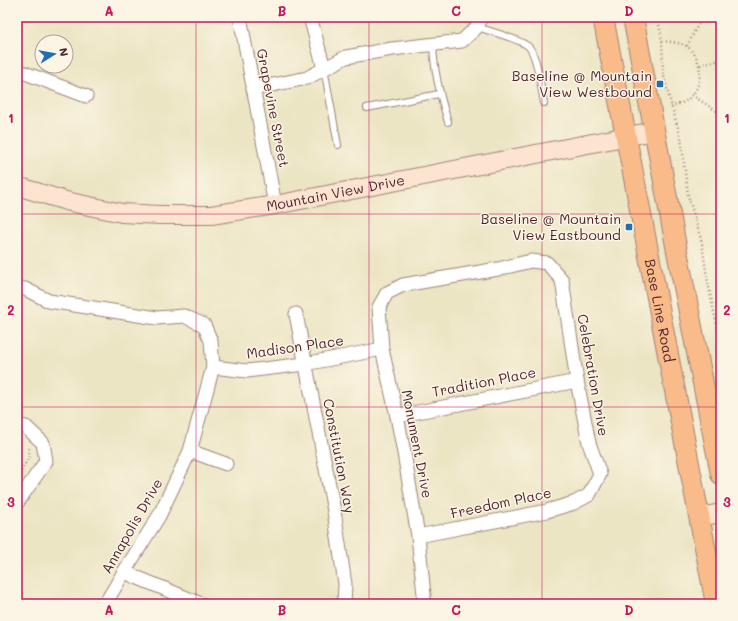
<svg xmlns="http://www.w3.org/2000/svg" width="738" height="621" viewBox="0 0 738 621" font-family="Mali,sans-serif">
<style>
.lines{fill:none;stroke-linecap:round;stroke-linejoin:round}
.lane-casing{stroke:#9b8278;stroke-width:8}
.street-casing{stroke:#9b8278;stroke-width:15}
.secondary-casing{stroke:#9b8278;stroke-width:20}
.primary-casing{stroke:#9b8278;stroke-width:22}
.path{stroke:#9b8278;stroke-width:2.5;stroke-dasharray:1 3;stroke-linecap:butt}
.lane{stroke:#fff;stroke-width:6}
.street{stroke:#fff;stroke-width:13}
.secondary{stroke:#fde4d1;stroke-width:18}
.primary{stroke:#fabb8b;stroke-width:20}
.grid{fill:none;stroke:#c2185b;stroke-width:1;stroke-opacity:0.55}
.poi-dot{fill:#1f6fb2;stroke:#fcf5e5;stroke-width:1.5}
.labels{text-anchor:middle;stroke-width:3;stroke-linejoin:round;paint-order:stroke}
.poi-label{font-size:14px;fill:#4a1f2b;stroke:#fcf5e5;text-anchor:end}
.street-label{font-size:14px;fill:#4a1f2b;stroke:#fcf5e5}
.neatline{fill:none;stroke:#c2185b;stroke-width:1.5}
.grid-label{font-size:13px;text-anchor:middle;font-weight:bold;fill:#c2185b}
</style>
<rect width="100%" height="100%" fill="#fcf5e5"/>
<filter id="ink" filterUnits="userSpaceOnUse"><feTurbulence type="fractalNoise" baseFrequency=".025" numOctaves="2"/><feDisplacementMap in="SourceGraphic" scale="8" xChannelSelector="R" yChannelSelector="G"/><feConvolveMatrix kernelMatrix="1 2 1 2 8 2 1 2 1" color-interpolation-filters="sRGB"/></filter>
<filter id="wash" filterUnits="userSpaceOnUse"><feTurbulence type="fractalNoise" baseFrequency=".012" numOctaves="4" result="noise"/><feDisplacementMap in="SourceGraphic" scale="16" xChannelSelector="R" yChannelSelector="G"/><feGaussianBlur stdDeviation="0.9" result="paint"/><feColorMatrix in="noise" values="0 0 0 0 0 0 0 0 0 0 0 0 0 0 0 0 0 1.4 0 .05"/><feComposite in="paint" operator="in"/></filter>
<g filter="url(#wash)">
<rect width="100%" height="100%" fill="#ece5c4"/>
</g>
<g filter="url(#ink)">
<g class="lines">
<defs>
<g id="lane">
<path d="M477 27C489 31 521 39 529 47 538 58 541 89 544 103"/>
<path d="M433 45C434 72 440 96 448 122"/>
<path d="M324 68 338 145"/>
<path d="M367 108 439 94"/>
</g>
<g id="street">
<path d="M240 17 275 205"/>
<path d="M310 17 324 68"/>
<path d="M17 70 86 96"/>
<path d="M253 89 307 78 346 57 392 49 462 41 477 27 481 17"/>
<path d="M17 288 25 289 49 301 157 318 184 316 204 325 211 341 213 367 190 451 159 516 124 572 105 604"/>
<path d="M296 314 334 511 345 584 344 604"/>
<path d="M213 367 247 371 305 364 382 349"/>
<path d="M397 416 577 381"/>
<path d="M17 425 26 427 43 443 46 461 17 503"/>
<path d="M190 451 226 464"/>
<path d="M418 536 547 511 574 503 589 495 600 474 589 443 577 381 562 280 547 263 531 261 498 269 403 285 387 293 379 307 382 349 397 416 404 453 418 536 424 595 423 604"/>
<path d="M124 572 201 604"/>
</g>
<g id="secondary">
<path id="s1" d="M17 186 66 201 122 213 160 215H211L275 205 654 131"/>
<path d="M699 517 721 513"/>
</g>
<g id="primary">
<path id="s2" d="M603 17 716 604"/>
<path d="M633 17 676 246 721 474"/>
</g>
</defs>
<use href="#lane" class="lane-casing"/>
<use href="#street" class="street-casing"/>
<use href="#secondary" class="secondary-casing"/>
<use href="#primary" class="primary-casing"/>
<g class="path">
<path d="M658 17 662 41 663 72 667 90 681 138 688 195 702 243 707 278 721 346"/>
<path d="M662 41C670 42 679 42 686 46 702 55 704 82 692 95 687 102 679 104 671 107"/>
<path d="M687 46 702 17"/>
<path d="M700 65 721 60"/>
<path d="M692 95 721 114"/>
<path d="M17 478 29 457V448"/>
</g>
<use href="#lane" class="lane"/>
<use href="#street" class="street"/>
<use href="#secondary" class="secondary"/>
<use href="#primary" class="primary"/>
</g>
</g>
<path class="grid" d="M196 17V604M369 17V604M542 17V604M17 214H721M17 407H721"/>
<g class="poi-dot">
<rect x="656" y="80" width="8" height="8" rx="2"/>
<rect x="625" y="223" width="8" height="8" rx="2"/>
</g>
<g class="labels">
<g class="poi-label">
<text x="652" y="81">Baseline @ Mountain<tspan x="652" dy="16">View Westbound</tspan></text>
<text x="621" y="224">Baseline @ Mountain<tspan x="621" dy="16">View Eastbound</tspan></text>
</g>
<g class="street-label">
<text transform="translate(273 108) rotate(79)" y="5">Grapevine Street</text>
<text dy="5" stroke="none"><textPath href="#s1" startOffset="324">Mountain View Drive</textPath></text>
<text dy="5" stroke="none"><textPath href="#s2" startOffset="299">Base Line Road</textPath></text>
<text transform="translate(295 347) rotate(-8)" y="5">Madison Place</text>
<text transform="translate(593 375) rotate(80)" y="5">Celebration Drive</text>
<text transform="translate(484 382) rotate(-11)" y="5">Tradition Place</text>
<text transform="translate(417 444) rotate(79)" y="5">Monument Drive</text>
<text transform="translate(339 456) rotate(79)" y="5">Constitution Way</text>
<text transform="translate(501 503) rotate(-12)" y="5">Freedom Place</text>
<text transform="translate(132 526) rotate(-60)" y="5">Annapolis Drive</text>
</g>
</g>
<rect width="738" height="621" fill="none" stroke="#fcf5e5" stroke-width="44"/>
<g transform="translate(54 54) rotate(79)"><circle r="19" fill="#fcf5e5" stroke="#b59f9b"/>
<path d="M0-3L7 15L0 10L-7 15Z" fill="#1f6fb2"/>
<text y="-6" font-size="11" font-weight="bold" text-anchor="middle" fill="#4a1f2b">N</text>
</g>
<rect x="22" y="22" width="694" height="577" class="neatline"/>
<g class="grid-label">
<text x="109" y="16">A</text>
<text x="282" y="16">B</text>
<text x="456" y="16">C</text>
<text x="629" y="16">D</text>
<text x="11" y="123">1</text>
<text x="727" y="123">1</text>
<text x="11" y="315">2</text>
<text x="727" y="315">2</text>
<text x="11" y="507">3</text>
<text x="727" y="507">3</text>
<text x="109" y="615">A</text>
<text x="282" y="615">B</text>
<text x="456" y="615">C</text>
<text x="629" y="615">D</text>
</g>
</svg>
